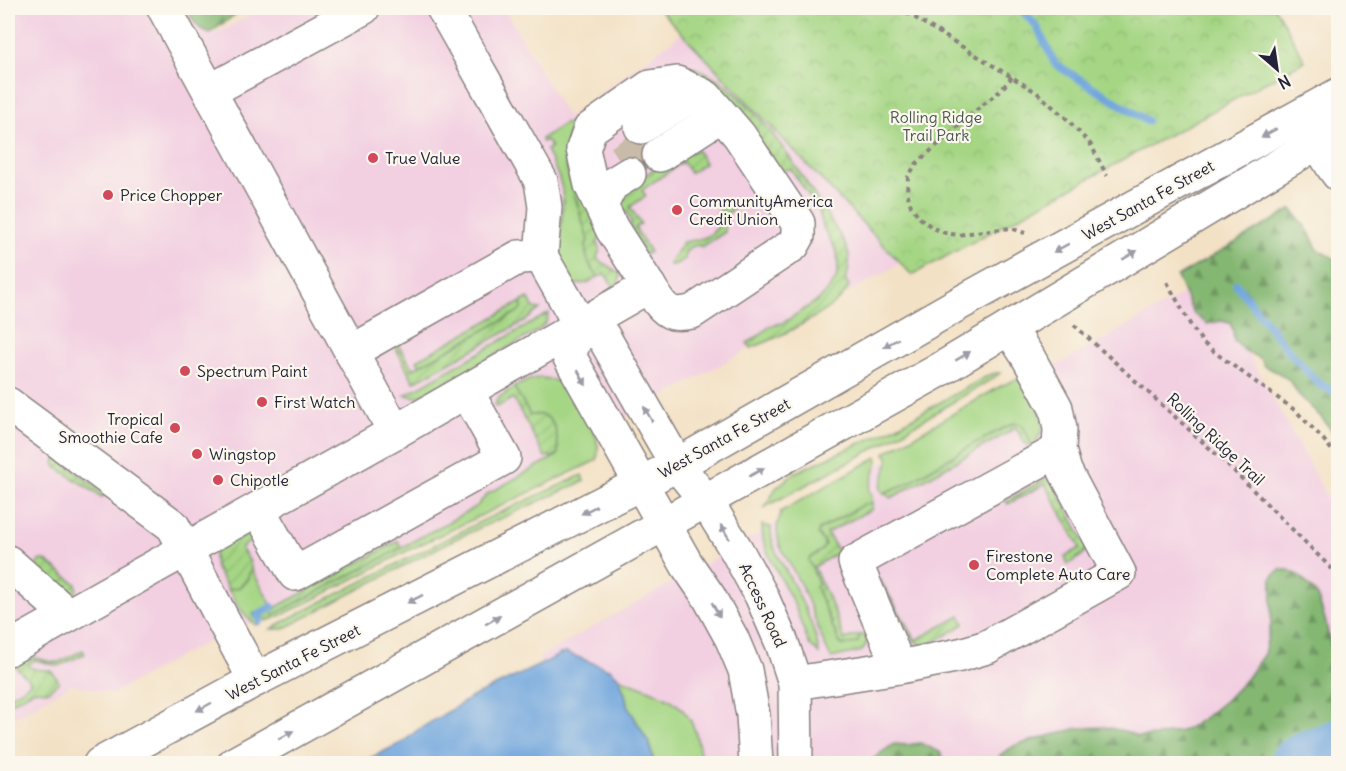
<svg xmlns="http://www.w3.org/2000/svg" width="1346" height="771" viewBox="0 0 1346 771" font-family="Delius,sans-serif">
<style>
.built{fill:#f2cfe1}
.grass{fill:#a5d684;stroke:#647c60;stroke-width:1.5}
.forest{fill:url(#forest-firs);stroke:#536c56;stroke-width:1.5}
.park{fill:url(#park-crowns);stroke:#647c60;stroke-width:1.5}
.garden{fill:url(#garden-furrows);stroke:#647c60;stroke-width:1.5}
.water{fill:#70a5dd;stroke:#49648c;stroke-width:1.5}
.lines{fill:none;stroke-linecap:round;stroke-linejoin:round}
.stream{stroke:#70a5dd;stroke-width:8}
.river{stroke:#70a5dd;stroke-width:50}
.minor-tunnel{stroke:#c9bba9;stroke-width:33;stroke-dasharray:33 16;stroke-linecap:butt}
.minor-casing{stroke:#8a8280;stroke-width:36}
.path{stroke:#8a8280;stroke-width:4;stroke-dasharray:4.5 4.5;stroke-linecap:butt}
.minor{stroke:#fff;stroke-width:33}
.oneway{fill:#9c9ca7}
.poi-dot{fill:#d1495b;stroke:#fbf7ec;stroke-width:2}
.labels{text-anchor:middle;stroke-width:4.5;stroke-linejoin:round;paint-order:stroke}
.park-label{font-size:16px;fill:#495851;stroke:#fbf7ec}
.poi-label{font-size:16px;fill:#22223b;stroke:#fbf7ec;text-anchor:start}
.street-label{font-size:16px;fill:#22223b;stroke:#fbf7ec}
</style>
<defs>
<pattern id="forest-firs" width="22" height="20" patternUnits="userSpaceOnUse" patternTransform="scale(1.5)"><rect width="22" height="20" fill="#84b772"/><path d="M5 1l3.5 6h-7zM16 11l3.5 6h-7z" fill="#6c945f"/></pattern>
<pattern id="park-crowns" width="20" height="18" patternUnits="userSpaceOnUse" patternTransform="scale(1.5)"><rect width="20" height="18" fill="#a5d684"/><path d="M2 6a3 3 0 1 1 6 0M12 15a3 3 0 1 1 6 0" fill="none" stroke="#8eb773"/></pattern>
<pattern id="garden-furrows" width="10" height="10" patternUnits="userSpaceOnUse" patternTransform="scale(1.5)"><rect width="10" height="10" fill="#a5d684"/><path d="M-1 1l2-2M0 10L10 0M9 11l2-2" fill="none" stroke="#8eb773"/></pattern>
</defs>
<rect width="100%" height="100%" fill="#fbf7ec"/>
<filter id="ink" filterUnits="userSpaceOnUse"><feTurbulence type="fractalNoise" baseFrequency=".0167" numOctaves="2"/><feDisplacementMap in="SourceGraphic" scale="12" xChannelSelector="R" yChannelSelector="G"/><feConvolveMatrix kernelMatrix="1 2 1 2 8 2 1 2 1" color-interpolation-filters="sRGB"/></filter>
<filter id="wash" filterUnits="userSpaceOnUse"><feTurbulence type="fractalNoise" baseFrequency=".008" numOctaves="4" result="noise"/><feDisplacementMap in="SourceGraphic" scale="24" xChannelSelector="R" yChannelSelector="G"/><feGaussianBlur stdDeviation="1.35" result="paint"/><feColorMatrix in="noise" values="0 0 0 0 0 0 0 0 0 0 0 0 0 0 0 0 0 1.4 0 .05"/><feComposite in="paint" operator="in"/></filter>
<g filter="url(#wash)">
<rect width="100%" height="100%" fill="#f3e1c5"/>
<g class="built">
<path d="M8 8H198L214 35 263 8H504L568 118 682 33 901 263 475 503 476 506 355 574 189 651 112 694 72 684 8 721Z"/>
<path d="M1208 280 1338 517V763L405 764 553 683 538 658Z"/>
</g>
<g class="grass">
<path d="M572 123 567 143 565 162 588 240C584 248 586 257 590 265 592 270 596 272 598 277L587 283 574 285C571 280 566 275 564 269 554 247 564 222 563 199 563 181 553 166 546 150L551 147 546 140 542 142 541 139 564 124Z"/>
<path d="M521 302 522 308 516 313 420 365 417 360Z"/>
<path d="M549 313 546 323 536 332 423 395 417 397 405 395Z"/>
<path d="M997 373H1000L992 379 886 442 765 507 776 488 794 473 892 429 991 374Z"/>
<path d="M540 378C550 379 559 380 567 387 575 394 595 430 597 441 599 448 598 454 597 460L409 550 305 604 275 618 273 615 375 562 476 507 487 494 558 455C558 442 557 417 541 415 537 414 534 415 530 415L514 387 529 380Z"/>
<path d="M1017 379C1024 384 1028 391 1032 398 1043 416 1049 428 1032 446L1027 435 1014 423 975 443 906 484 884 493 880 489 889 459 885 453 1001 386Z"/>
<path d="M877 457 878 460 869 490 872 496V505L868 504 859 507 819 530 818 534 825 544 822 550 809 559 819 585 816 587 839 642 844 646C851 644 859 644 859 635H864L867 637V643L862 651 831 658C821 640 816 620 808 601 800 582 790 564 780 546 777 535 775 525 781 514L780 512Z"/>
<path d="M582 475 584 481 453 540 283 629H271L292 617 482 521Z"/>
<path d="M762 525 771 527C770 544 778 556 786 571 798 592 817 630 819 654L809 644 794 604 769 556 763 539Z"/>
<path d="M251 568 271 604 253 614 258 624 257 625C244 618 236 602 228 589 244 587 246 584 251 568Z"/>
<path d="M619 678C648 690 684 696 695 731 698 741 700 753 702 763H654L649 743 627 705 625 694Z"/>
</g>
<g class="forest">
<path d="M186 8H244L210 33C197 30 192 19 186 8Z"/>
<path d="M1292 209 1308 231 1318 250 1336 259 1338 262V439L1321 417 1298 394 1289 380 1277 372 1264 366 1261 359 1245 351 1234 341 1233 330 1230 323 1221 321 1207 324 1193 313 1177 277Z"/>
<path d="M1279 570H1289L1300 576 1316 593 1325 619 1333 656V676L1338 683V763H996L1001 754 1016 745 1078 728 1104 727 1125 731 1138 737 1158 736 1185 730 1204 718 1227 699 1246 679 1264 654 1271 624 1272 577Z"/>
<path d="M920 743 940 752 946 763H868L882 752 894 744 907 745Z"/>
</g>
<path class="park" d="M658 8H1275L1305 61 912 275Z"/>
<g class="garden">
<path d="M680 64C694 67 710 73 722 82 774 123 807 185 843 240 851 254 851 266 845 281L849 285C846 306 771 341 751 348L747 343 760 335 765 330 772 325 783 323 820 299 829 289 836 279 838 266 837 252 824 229 819 211 791 169 778 171 751 131 588 116 601 236 597 243 600 250 597 257 599 261C607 263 612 270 621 273L619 283 614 287 605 274 598 277C596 272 592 270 590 265 586 257 584 248 588 240L565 162V153L571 126 581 112 639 73 658 65Z"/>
<path d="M697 150 705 163 690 173 683 162 642 190 646 196 630 207 641 224 635 228 650 252 645 255 631 228 630 218 619 202 633 182 664 163Z"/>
<path d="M731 203 735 208C722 215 725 220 725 232L702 247 696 245 689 248 685 253V259L676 264 670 265V262L683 242C698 240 717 237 720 220L717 213Z"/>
<path d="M528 298 534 308 540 309 525 321 414 382 394 345 395 344 399 346 413 369 516 313 522 308 521 302Z"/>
<path d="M514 387 530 415C535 415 541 414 545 416 557 422 558 443 558 454L551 458 549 456 545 457 513 398 497 407 494 406 498 398Z"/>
<path d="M1014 423C1027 423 1026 436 1032 446L1028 447 1026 445 1016 428 891 498 884 493 906 484 975 443Z"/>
<path d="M57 458 106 494 102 497 56 467 54 463Z"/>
<path d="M1048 479 1052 480 1087 547C1085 556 1076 559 1068 564L1065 557 1080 548 1045 484 1008 504 1006 501 1043 480Z"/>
<path d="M864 504H869L872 505V509L827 533 837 549V553L814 567 833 608 844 639 859 635V639L857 643 841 645 816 587 819 585 809 561V559L822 550 825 544 818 534 819 530Z"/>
<path d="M251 530 256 537 241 548 250 562 251 568 247 580 238 588 228 589 215 567 214 554 217 548Z"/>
<path d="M398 541 402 548 273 615 275 618 266 621 263 616 273 609Z"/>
<path d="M42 560 46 561 76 584 77 589 75 593 69 594 39 570 37 564 39 561Z"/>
<path d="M879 580H880L916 640 960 616 964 624C955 629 932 646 922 645 917 644 917 643 913 640Z"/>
<path d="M83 650 85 654 58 666 35 660 29 664V666C44 676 48 661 59 682L48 691 34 690 8 704V697L23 689 31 682 17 668 16 665C31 649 41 663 57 662 61 662 77 653 83 650Z"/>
</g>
<path class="water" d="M567 653 611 670 619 678 625 694 627 705 649 743 654 763H360L403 742 416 731 472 697 548 661 560 654Z"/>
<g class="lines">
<g class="stream">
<path d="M1020 8 1037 27 1055 64 1147 121"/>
<path d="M1236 284 1286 348 1320 385 1338 393"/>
<path d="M260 621 258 615 272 607"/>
</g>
<path class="river" d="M1294 764 1303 757 1338 744"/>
</g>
</g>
<g filter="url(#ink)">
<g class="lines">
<path class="minor-tunnel" d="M620 161 651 141"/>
<defs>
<g id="minor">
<path d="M164 8 395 432"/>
<path d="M443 8 541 181 545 207 541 256 580 325 603 336 677 465 706 501 737 551 761 595 782 643 795 683 796 764"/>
<path d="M677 83 706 97 726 120 739 135 798 223V236L793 245 692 312C676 315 669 315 659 302L612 229 591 185 583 149 590 129 650 87Z"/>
<path d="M210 91 363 8"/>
<path d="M1307 125 1333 167 1338 174"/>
<path d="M641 127 684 100 700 94"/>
<path d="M659 155 715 119 726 120"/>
<path d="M601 205 611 185 629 174"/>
<path d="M580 325 569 356 687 565 709 597 732 639 745 670 753 715 756 764"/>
<path d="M351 352 519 257 541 256"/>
<path d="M8 404 173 526 255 680"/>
<path d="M258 509 295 574 504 458 467 392"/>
<path d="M8 562 68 615"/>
<path d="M8 649 395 432 649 286"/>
<path d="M899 667 855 562 1059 450"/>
<path d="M795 683 899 667 960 655 987 647 1119 573 1065 471 1059 450 1060 429 1056 408 1028 357 1009 328"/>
<path d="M100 764 255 680 677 465 953 307 1338 95"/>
<path d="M234 764 936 372 1338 130"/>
</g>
</defs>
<use href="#minor" class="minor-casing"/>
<g class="path">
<path d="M899 8 1036 92 1068 120 1091 145 1107 176"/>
<path d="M1012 77 1000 91 974 112 916 164 908 177 907 192 911 206 920 218 933 228 945 233 958 235 976 232 1011 228 1025 233"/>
<path d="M1167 282 1190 324 1203 343 1221 357 1296 411 1323 439 1338 458"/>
<path d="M1074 325 1227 464 1338 575"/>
</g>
<use href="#minor" class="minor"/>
</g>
<defs><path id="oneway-solid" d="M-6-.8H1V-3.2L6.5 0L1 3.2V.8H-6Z" transform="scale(1.5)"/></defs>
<g class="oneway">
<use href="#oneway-solid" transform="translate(1269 133) rotate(151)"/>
<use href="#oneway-solid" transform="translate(1061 248) rotate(151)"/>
<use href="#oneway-solid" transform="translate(1130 255) rotate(-31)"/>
<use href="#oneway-solid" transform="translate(891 343) rotate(150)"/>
<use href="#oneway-solid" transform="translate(963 356) rotate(-31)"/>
<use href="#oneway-solid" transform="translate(582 378) rotate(61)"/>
<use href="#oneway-solid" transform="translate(648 414) rotate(-120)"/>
<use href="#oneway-solid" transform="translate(757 472) rotate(-29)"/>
<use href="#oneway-solid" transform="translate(589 510) rotate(153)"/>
<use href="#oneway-solid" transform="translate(725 532) rotate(-122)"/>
<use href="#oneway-solid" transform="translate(415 599) rotate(153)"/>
<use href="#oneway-solid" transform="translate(716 610) rotate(61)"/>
<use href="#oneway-solid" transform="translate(493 620) rotate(-29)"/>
<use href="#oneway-solid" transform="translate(204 707) rotate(152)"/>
<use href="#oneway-solid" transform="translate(286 735) rotate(-29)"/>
</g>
</g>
<g class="poi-dot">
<circle cx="373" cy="158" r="6"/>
<circle cx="108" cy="195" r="6"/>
<circle cx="677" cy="210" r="6"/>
<circle cx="185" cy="371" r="6"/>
<circle cx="262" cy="402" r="6"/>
<circle cx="175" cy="428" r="6"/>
<circle cx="197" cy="454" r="6"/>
<circle cx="218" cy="480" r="6"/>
<circle cx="974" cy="565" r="6"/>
</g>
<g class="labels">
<g class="park-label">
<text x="936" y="123">Rolling Ridge<tspan x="936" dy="18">Trail Park</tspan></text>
</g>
<g class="poi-label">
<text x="385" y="164">True Value</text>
<text x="120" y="201">Price Chopper</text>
<text x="689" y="207">CommunityAmerica<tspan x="689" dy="18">Credit Union</tspan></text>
<text x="197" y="377">Spectrum Paint</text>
<text x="274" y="408">First Watch</text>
<text x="163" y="425" text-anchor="end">Tropical<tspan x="163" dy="18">Smoothie Cafe</tspan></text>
<text x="209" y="460">Wingstop</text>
<text x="230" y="486">Chipotle</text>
<text x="986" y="562">Firestone<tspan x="986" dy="18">Complete Auto Care</tspan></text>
</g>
<g class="street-label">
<text transform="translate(1148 200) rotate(-29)" y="6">West Santa Fe Street</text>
<text transform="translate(724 438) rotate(-29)" y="6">West Santa Fe Street</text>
<text transform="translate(1216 439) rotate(43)" y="6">Rolling Ridge Trail</text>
<text transform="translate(763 605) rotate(65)" y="6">Access Road</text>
<text transform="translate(293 662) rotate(-27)" y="6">West Santa Fe Street</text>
</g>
</g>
<rect width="1346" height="771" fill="none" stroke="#fbf7ec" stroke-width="30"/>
<g transform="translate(1277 69) rotate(151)" stroke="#fbf7ec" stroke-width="4.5" paint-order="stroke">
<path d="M0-4.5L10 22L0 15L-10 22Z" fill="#22223b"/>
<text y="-9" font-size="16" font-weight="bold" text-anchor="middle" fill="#22223b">N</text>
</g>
</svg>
